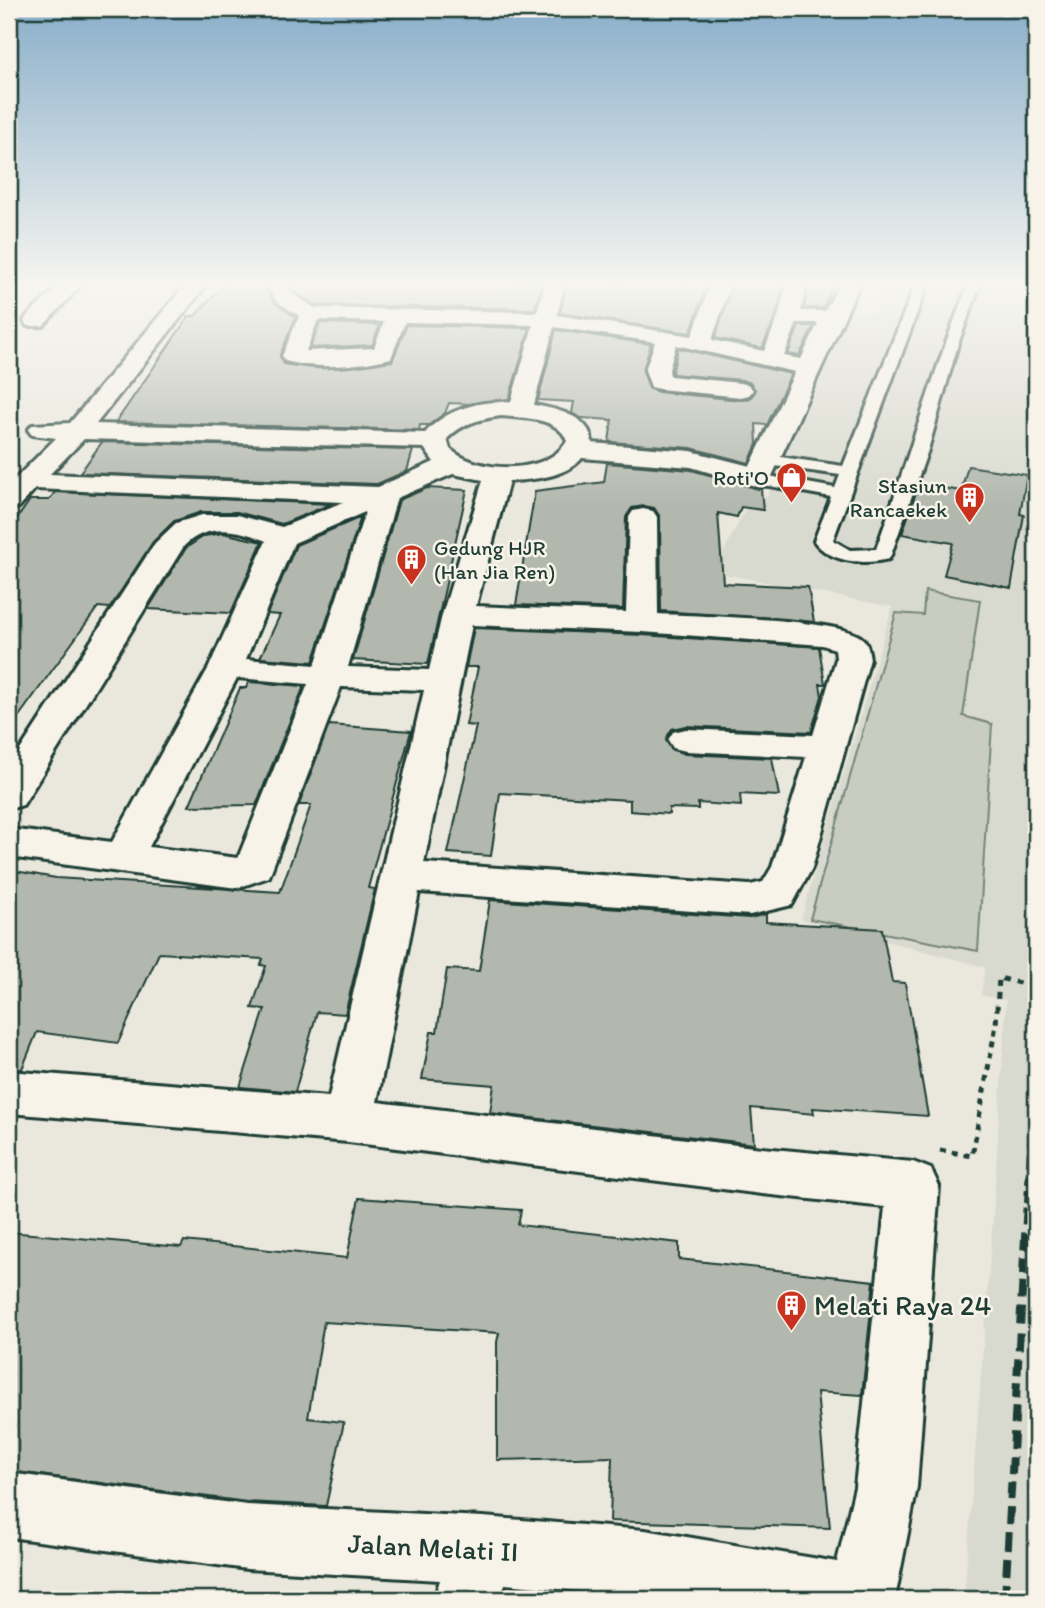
<svg xmlns="http://www.w3.org/2000/svg" width="1045" height="1608" viewBox="0 0 1045 1608" font-family="Itim,sans-serif">
<style>
.built{fill:#d9dacf}
.green{fill:#c8ccc1;stroke:#74847a;stroke-width:2}
.building{fill:#b2b8ae;stroke:#1f3d34;stroke-width:2}
.lines{fill:none;stroke-linecap:round;stroke-linejoin:round}
.lane-casing{stroke:#1f3d34;stroke-width:6}
.street-casing{stroke:#1f3d34;stroke-width:6}
.path{stroke:#1f3d34;stroke-width:5;stroke-dasharray:6 6;stroke-linecap:butt}
.lane{fill:#f7f3e8;fill-rule:evenodd}
.street{fill:#f7f3e8;fill-rule:evenodd}
.rail-far1{stroke:#1f3d34;stroke-width:6;stroke-dasharray:13 6;stroke-linecap:butt}
.rail{stroke:#1f3d34;stroke-width:8;stroke-dasharray:17 8;stroke-linecap:butt}
.labels{text-anchor:middle;stroke-width:5;stroke-linejoin:round;paint-order:stroke}
.far-poi-label{font-size:21px;fill:#1f3d34;stroke:#f7f3e8;text-anchor:end}
.near-poi-label{font-size:28px;fill:#1f3d34;stroke:#f7f3e8;text-anchor:start}
.near-street-label{font-size:28px;fill:#1f3d34;stroke:#f7f3e8}
</style>
<rect width="100%" height="100%" fill="#eae8dd"/>
<filter id="ink" filterUnits="userSpaceOnUse"><feTurbulence type="fractalNoise" baseFrequency=".0143" numOctaves="2"/><feDisplacementMap in="SourceGraphic" scale="14" xChannelSelector="R" yChannelSelector="G"/><feConvolveMatrix kernelMatrix="1 2 1 2 8 2 1 2 1" color-interpolation-filters="sRGB"/></filter>
<g filter="url(#ink)">
<path class="built" d="M890 283H1036V1599H964L993 1216 1006 1001 981 995 985 967 801 919 892 607 713 572 753 495 767 496 847 310 873 313Z"/>
<path class="green" d="M925 591 980 600 963 716 992 724 978 951 810 919 896 613 923 615Z"/>
<g class="building">
<path d="M225 283H263L275 303 296 317 280 355 284 364 297 366 338 368 392 361 407 325 530 328 509 399 469 404 449 403 445 413 429 425H420L419 430 116 422 189 316H195Z"/>
<path d="M289 283H542L535 309 316 305 293 291Z"/>
<path d="M567 283H708L690 333 560 313Z"/>
<path d="M733 283H784L776 316 762 348 715 338Z"/>
<path d="M809 283H834L823 308H804Z"/>
<path d="M320 323 380 325 372 345 310 348Z"/>
<path d="M799 326H814L799 356 788 354Z"/>
<path d="M556 330 651 344 643 371 649 388 658 392 741 400 750 398 755 392 751 383 742 380 672 374 678 348 791 374 767 425 756 424 757 444 749 463 691 448 609 442 612 420 581 418 572 413 574 402 538 400Z"/>
<path d="M102 442 413 450 407 471 377 484 80 473Z"/>
<path d="M607 463 691 470 761 489 763 510 741 507 737 517 718 513 723 583 808 587 814 622 661 611 660 517 654 508 644 506 632 508 626 517 623 609 516 605 535 491 604 482Z"/>
<path d="M968 466 1027 475 1020 514 1024 515 1011 588 944 575 953 543 902 534 919 484 961 491Z"/>
<path d="M427 488 467 490 428 664 353 660 399 500Z"/>
<path d="M55 492 331 504 282 524 237 512H201L174 521 153 542 110 608 98 607 9 730V530L30 500H49Z"/>
<path d="M361 517 313 662 260 658 280 615 267 614 296 545Z"/>
<path d="M223 533 262 542 231 613 148 609 186 548 204 536Z"/>
<path d="M474 628 642 635 819 647 825 684H820L822 696 811 732 686 726 672 729 666 739 671 749 685 754 772 758 779 796 740 794 741 806 698 803V809L669 808V814L630 811V800L500 793 491 856 448 853 476 726 466 725 478 667H466Z"/>
<path d="M249 682 304 686 256 805 189 806 240 688H246Z"/>
<path d="M329 725 411 731 368 888 375 889 345 1014 317 1012 295 1092 240 1087 265 1009 252 1008 266 966 261 965 263 959 159 953 118 1043 37 1032 22 1069H9V870L56 878 280 892 311 805H299Z"/>
<path d="M490 900 750 918 766 914V922L882 929 892 982 905 983 928 1116 813 1108 814 1114 751 1108 754 1144 490 1113 494 1085 422 1079 431 1032H437L447 969 479 971Z"/>
<path d="M359 1198 521 1210 518 1225 679 1243V1259L874 1281 862 1395 817 1392 830 1528 610 1521 612 1457 497 1460V1342L499 1333 324 1322 308 1418 344 1422 326 1506 247 1502 9 1471V1232L181 1247 184 1241 347 1258Z"/>
</g>
<g class="lines">
<defs>
<path id="lane" d="M916 283H928L833 540 850 550 876 549C908 461 933 370 969 283H981L958 344 928 450 891 555 889 559C864 565 830 563 814 541L831 497 758 484 749 479 758 474 835 488 840 475 767 465 759 460 767 455 843 466Z"/>
<g id="street">
<path d="M62 283H83L43 326H27L24 321 27 316Z"/>
<path d="M187 283H208L96 424 425 433C446 409 480 400 511 402L533 325 405 322 391 358C359 366 317 370 285 361L282 356 299 316 276 301 266 283H286L291 293 315 308 537 312 545 283H565L557 315 692 336 711 283H731L712 340 764 351 778 317 787 283H807L801 311H825L840 283H860L768 485 758 487 691 467 582 458C566 477 533 480 509 481L476 606 626 612 629 517 633 511 643 509 653 511 657 517 658 614C694 616 843 618 863 639 868 644 869 652 870 659L812 868 792 905 750 915 419 892 377 1102 762 1148 913 1162 931 1169 939 1186 917 1487 895 1599H665L505 1584 500 1599H434L440 1580 247 1569 9 1537V1473L247 1505 483 1517 645 1530 837 1562 855 1487 885 1207 762 1194 348 1142 9 1113V1071L329 1097 424 690 341 687 269 877 237 888 9 857V829L112 842 209 667 266 541C239 529 207 523 184 546L23 805 9 809V767L155 543 176 523 202 515H237L282 527 343 502 35 489 19 507 9 509V485L56 438 32 435 28 430 32 425 70 423ZM318 320 384 322 374 348 306 351ZM797 323H818L801 359 784 356ZM554 327 655 342 645 370 651 387 659 389 741 397 749 395 753 390 749 385 741 383 670 376 669 370 676 345 795 372 750 466 691 451 592 443C591 416 556 409 534 405ZM501 416C522 418 559 417 567 441 547 476 477 473 450 449L447 439C462 423 480 419 501 416ZM84 439 424 448 434 462 378 487 50 474ZM453 474 483 480 442 615 429 670 348 667 397 498ZM365 512 315 665 246 659 294 543ZM472 625 642 632 822 645 835 649 836 659 813 735 686 729 673 732 668 740 673 748 686 751 806 757 772 867 763 882 750 885 424 863ZM237 678 308 684 238 858 149 847Z"/>
</g>
</defs>
<use href="#lane" class="lane-casing"/>
<use href="#street" class="street-casing"/>
<path class="path" d="M940 1150 972 1156 996 1025 999 978 1036 987"/>
<use href="#lane" class="lane"/>
<use href="#street" class="street"/>
<path class="rail-far1" d="M1027 1203 1036 1045"/>
<path class="rail" d="M1005 1599 1027 1201"/>
</g>
</g>
<linearGradient id="sky" x2="0" y2="1"><stop stop-color="#89aeca"/><stop offset="0.56" stop-color="#f6f5f0"/><stop offset="1" stop-color="#f6f5f0" stop-opacity="0"/></linearGradient>
<rect width="1045" height="508" fill="url(#sky)"/>
<defs>
<symbol id="shop-pin" viewBox="-11 -11 22 30"><path d="M0 17L-7.5 6A9.5 9.5 0 1 1 7.5 6Z" fill="#c8321e" stroke="#f7f3e8"/><path d="M-5-2.5h2.3a2.7 3.5 0 0 1 5.4 0H5L5.5 6h-11ZM-1.5-2.5h3a1.5 2.3 0 0 0-3 0Z" fill="#fff"/></symbol>
<symbol id="building-pin" viewBox="-11 -11 22 30"><path d="M0 17L-7.5 6A9.5 9.5 0 1 1 7.5 6Z" fill="#c8321e" stroke="#f7f3e8"/><path d="M-4-6H4V6H1V3H-1V6H-4ZM-2.5-4.3h1.7v1.8h-1.7ZM.8-4.3h1.7v1.8H.8ZM-2.5-1h1.7V.8h-1.7ZM.8-1h1.7V.8H.8Z" fill="#fff"/></symbol>
</defs>
<g fill-rule="evenodd">
<use href="#shop-pin" x="774" y="460" width="35" height="47"/>
<use href="#building-pin" x="952" y="480" width="35" height="47"/>
<use href="#building-pin" x="394" y="542" width="35" height="47"/>
<use href="#building-pin" x="774" y="1288" width="35" height="47"/>
</g>
<g class="labels">
<g class="far-poi-label">
<text x="769" y="485">Roti'O</text>
<text x="947" y="493">Stasiun<tspan x="947" dy="24">Rancaekek</tspan></text>
<text x="434" y="555" text-anchor="start">Gedung HJR<tspan x="434" dy="24">(Han Jia Ren)</tspan></text>
</g>
<g class="near-poi-label">
<text x="814" y="1315">Melati Raya 24</text>
</g>
<g class="near-street-label">
<text transform="translate(433 1547) rotate(3)" y="10">Jalan Melati II</text>
</g>
</g>
<rect width="1045" height="1608" fill="none" stroke="#f7f3e8" stroke-width="35"/>
<rect x="18" y="18" width="1010" height="1573" fill="none" stroke="#1f3d34" stroke-width="2.5" filter="url(#ink)"/>
</svg>
